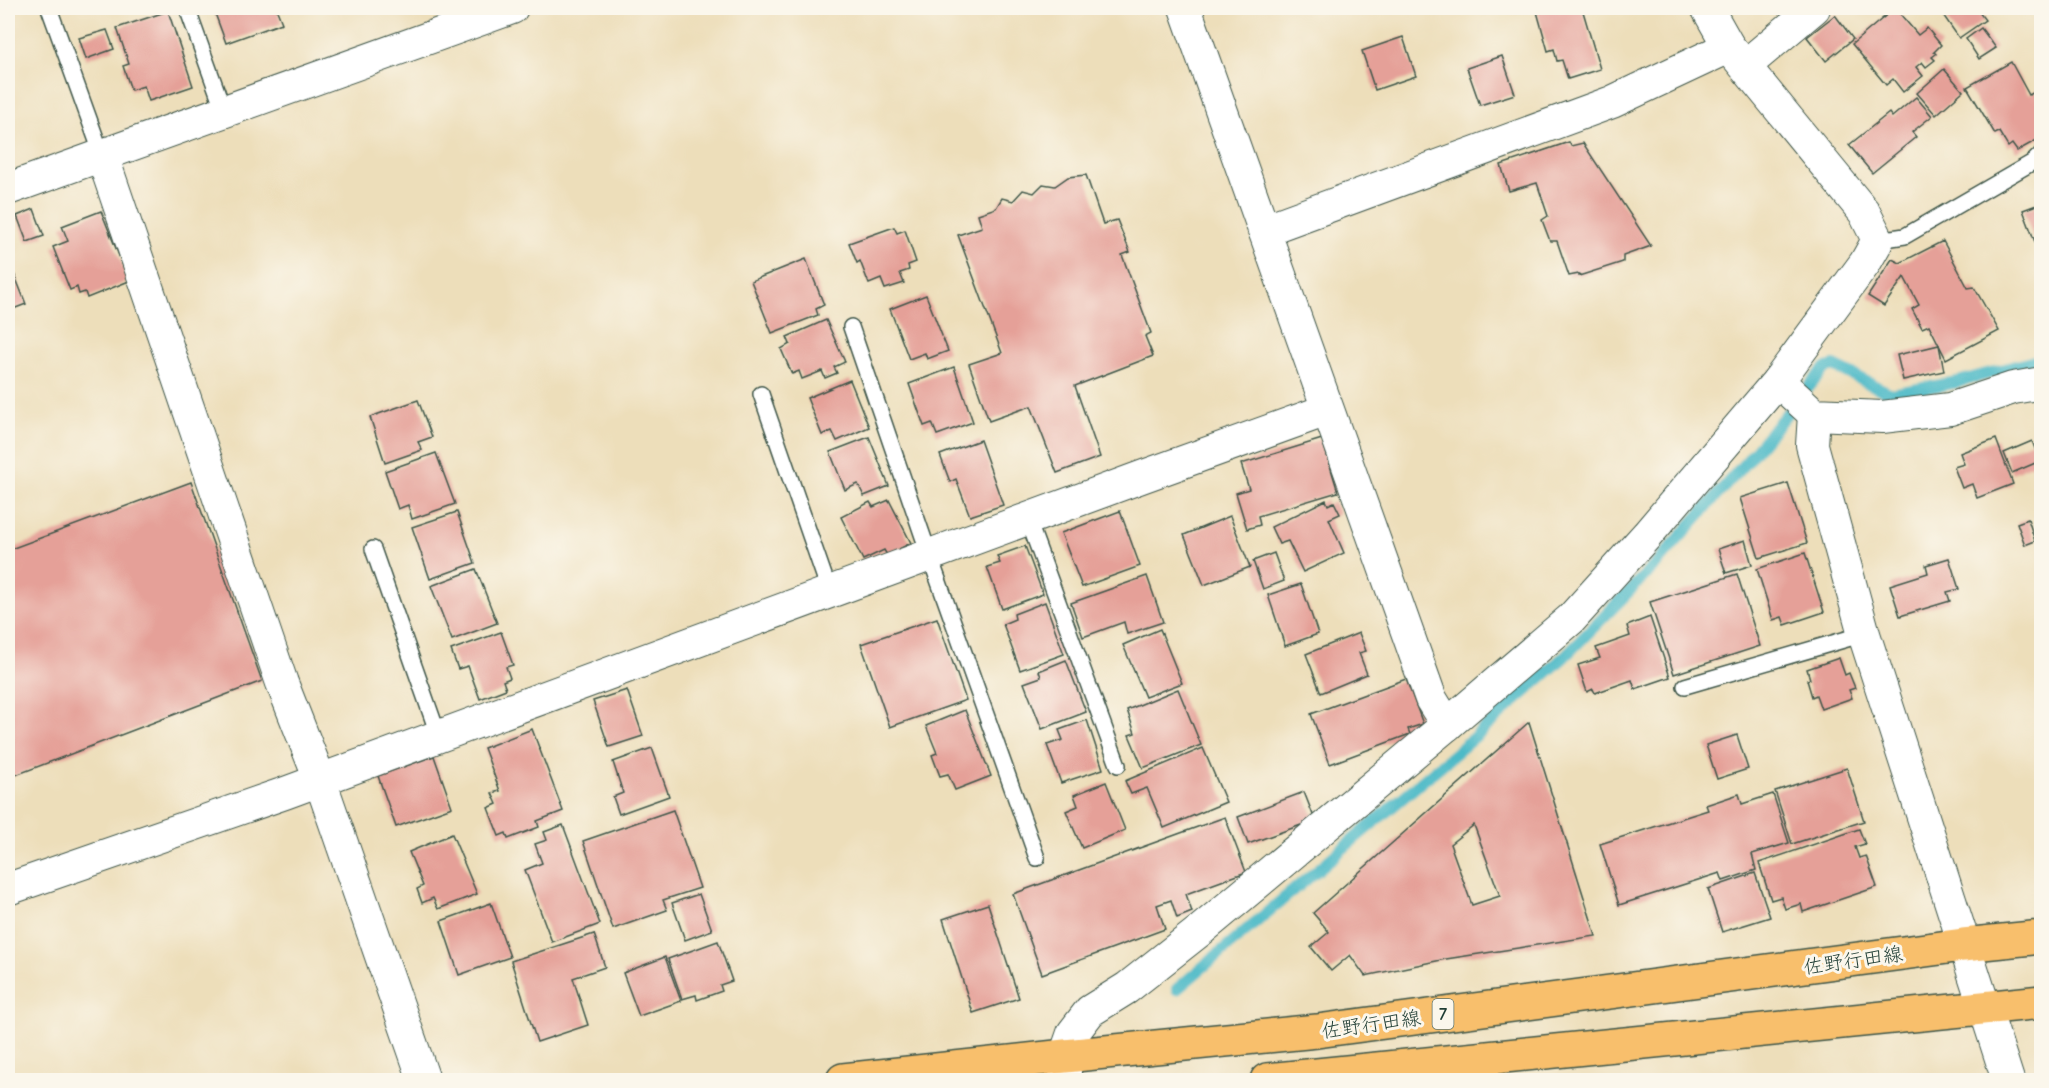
<svg xmlns="http://www.w3.org/2000/svg" width="2049" height="1088" viewBox="0 0 2049 1088" font-family="'Comic Neue','Klee One',sans-serif">
<style>
.lines{fill:none;stroke-linecap:round;stroke-linejoin:round}
.stream{stroke:#4dbac7;stroke-width:12}
.building{fill:#e5a098;fill-rule:evenodd}
.lane-casing{stroke:#3e5548;stroke-width:18}
.street-casing{stroke:#3e5548;stroke-width:34}
.primary-casing{stroke:#3e5548;stroke-width:36}
.lane{stroke:#fff;stroke-width:15}
.street{stroke:#fff;stroke-width:32}
.primary{stroke:#f8bf6c;stroke-width:33}
.labels{text-anchor:middle;stroke-width:6;stroke-linejoin:round;paint-order:stroke}
.shield{fill:#fbf7ec;stroke:#61756b;stroke-width:1.5}
.shield-label{font-size:18px;font-weight:bold;fill:#1f3d34}
.street-label{font-size:20px;fill:#1f3d34;stroke:#fbf7ec}
</style>
<rect width="100%" height="100%" fill="#fbf7ec"/>
<filter id="ink" filterUnits="userSpaceOnUse"><feTurbulence type="fractalNoise" baseFrequency=".0167" numOctaves="2"/><feDisplacementMap in="SourceGraphic" scale="12" xChannelSelector="R" yChannelSelector="G"/><feConvolveMatrix kernelMatrix="1 2 1 2 8 2 1 2 1" color-interpolation-filters="sRGB"/></filter>
<filter id="wash" filterUnits="userSpaceOnUse"><feTurbulence type="fractalNoise" baseFrequency=".008" numOctaves="4" result="noise"/><feDisplacementMap in="SourceGraphic" scale="24" xChannelSelector="R" yChannelSelector="G"/><feGaussianBlur stdDeviation="1.35" result="paint"/><feColorMatrix in="noise" values="0 0 0 0 0 0 0 0 0 0 0 0 0 0 0 0 0 1.4 0 .05"/><feComposite in="paint" operator="in"/></filter>
<g filter="url(#wash)">
<rect width="100%" height="100%" fill="#eddeba"/>
<g class="lines">
<path class="stream" d="M1177 989 1478 734 1564 657 1658 562 1746 462 1824 369 1834 366 1891 394 1958 382 2042 359"/>
</g>
<g id="blocks">
<g class="building">
<path d="M213 8H276L282 23 226 43Z"/>
<path d="M1536 8H1582L1600 69 1568 79 1562 60 1557 61 1554 49 1548 51Z"/>
<path d="M1895 8 1918 35 1927 28 1941 45 1934 52 1936 54 1932 57 1935 60 1926 67 1922 62 1916 67 1923 76 1903 92 1893 79 1886 85 1852 44Z"/>
<path d="M1947 8H1976L1985 20 1959 38 1941 12Z"/>
<path d="M168 11 193 86 149 101 144 86 131 90 123 66 129 64 117 28Z"/>
<path d="M1835 15 1853 39 1826 61 1807 37Z"/>
<path d="M1981 28 1996 48 1979 59 1966 39Z"/>
<path d="M107 30 114 49 86 59 79 38Z"/>
<path d="M1403 37 1416 76 1375 90 1362 51Z"/>
<path d="M1502 56 1515 94 1480 105 1467 68Z"/>
<path d="M2011 62 2029 95 2042 88V137L2017 151 2012 144 2008 147 1999 132 1995 134 1967 87Z"/>
<path d="M1944 69 1963 91 1936 115 1917 93Z"/>
<path d="M1916 97 1932 116 1912 132 1916 137 1872 173 1849 145 1889 113 1892 117Z"/>
<path d="M1569 142 1571 146 1583 143 1651 246 1623 256V262L1579 276V274L1569 276 1557 241H1550L1542 220 1548 216 1537 183 1509 191 1501 165Z"/>
<path d="M1086 175 1103 224 1117 220 1130 252 1122 255 1151 333 1145 336 1153 356 1075 386 1100 457 1057 473 1031 406 989 421 969 364 1002 353 958 235 982 227 978 214 996 208 1002 198 1013 201 1023 190 1034 193 1043 184 1055 186 1068 177Z"/>
<path d="M2042 203V258H2041L2023 210Z"/>
<path d="M34 209 44 236 27 242 17 216Z"/>
<path d="M101 211 129 281 87 298 85 292 79 294 77 287 70 290 53 247 68 241 62 226Z"/>
<path d="M894 227 897 233 905 230 916 262 908 265 909 270 900 273 904 283 885 289 881 279 869 284 860 261 857 263 849 243Z"/>
<path d="M1943 241 1968 288 1974 287 1999 331 1946 359 1929 325 1922 328 1912 309 1919 305 1904 277 1884 306 1868 296 1892 259 1900 263Z"/>
<path d="M8 258 26 304 8 311Z"/>
<path d="M806 259 824 305 816 309 818 315 772 333 751 281Z"/>
<path d="M926 295 948 351 927 359 925 353 909 359 890 309Z"/>
<path d="M826 320 845 362 834 367 837 373 825 378 822 371 802 379 799 371 792 374 781 349 790 344 787 337Z"/>
<path d="M1939 345 1944 371 1903 380 1897 355Z"/>
<path d="M954 367 973 422 937 435 932 423 924 426 909 384Z"/>
<path d="M850 380 869 427 837 441 832 431 822 435 807 398Z"/>
<path d="M418 400 432 437 418 442 422 450 385 463 370 417Z"/>
<path d="M869 437 889 486 864 496 858 484 845 490 830 452Z"/>
<path d="M1322 439 1338 492 1258 516 1260 525 1247 529 1236 493 1249 489 1241 464Z"/>
<path d="M1996 439 2013 484 1977 498 1972 484 1962 488 1954 467 1964 464 1960 453Z"/>
<path d="M980 440 1003 505 970 516 956 479 950 482 940 455Z"/>
<path d="M2032 441 2040 461 2012 473 2004 453Z"/>
<path d="M436 453 455 504 412 519 408 505 398 509 385 471Z"/>
<path d="M191 482 262 681 8 778V550Z"/>
<path d="M1788 483 1807 543 1759 558 1740 498Z"/>
<path d="M889 500 911 543 887 555 884 550 863 560 841 517 870 502 873 507Z"/>
<path d="M1326 500 1328 505 1334 502 1340 514 1329 519 1344 553 1303 572 1288 541 1279 544 1271 527Z"/>
<path d="M1120 511 1140 566 1082 587 1061 533Z"/>
<path d="M457 512 475 563 430 579 412 527Z"/>
<path d="M1230 516 1250 567 1204 585 1184 535Z"/>
<path d="M2028 519 2035 541 2025 545 2017 523Z"/>
<path d="M1745 540 1752 565 1726 573 1718 549Z"/>
<path d="M1025 546 1043 594 1002 609 987 567 1000 563 997 556Z"/>
<path d="M1274 553 1284 581 1263 589 1253 561Z"/>
<path d="M1805 553 1824 612 1785 625 1782 617 1773 620 1757 569Z"/>
<path d="M1949 558 1959 589 1947 592 1950 601 1900 616 1890 585 1928 573 1926 565Z"/>
<path d="M476 569 497 623 452 640 431 586Z"/>
<path d="M1737 574 1760 646 1674 674 1650 602Z"/>
<path d="M1147 576 1163 622 1127 634 1124 622 1083 637 1071 603Z"/>
<path d="M1301 584 1318 634 1285 646 1268 595Z"/>
<path d="M1045 602 1064 654 1020 670 1003 624 1015 619 1014 614Z"/>
<path d="M1650 617 1670 677 1635 689 1632 680 1595 693 1593 689 1587 692 1578 665 1600 658 1596 648 1630 636 1627 626Z"/>
<path d="M937 618 966 700 890 727 861 644Z"/>
<path d="M1160 629 1182 683 1145 697 1123 645Z"/>
<path d="M501 632 513 665 506 667 510 678 503 681 506 689 480 699 468 666 458 669 451 650Z"/>
<path d="M1359 633 1366 651 1359 653 1367 674 1321 693 1306 654Z"/>
<path d="M1839 658 1845 675 1849 673 1855 688 1849 690 1852 698 1821 709 1816 695 1812 697 1807 680 1810 679 1807 669Z"/>
<path d="M1066 660 1086 712 1042 729 1024 683 1041 677 1039 671Z"/>
<path d="M1406 679 1423 724 1408 729 1410 734 1330 764 1311 714Z"/>
<path d="M1178 689 1201 745 1143 768 1129 735 1135 733 1127 710Z"/>
<path d="M627 690 643 736 609 747 593 701Z"/>
<path d="M965 710 991 776 955 790 948 774 940 776 932 755 937 753 926 726Z"/>
<path d="M1087 720 1103 769 1061 783 1047 745 1063 740 1059 730Z"/>
<path d="M1529 722 1596 936 1446 959 1365 976 1350 955 1331 971 1311 947 1329 932 1313 913ZM1474 825 1500 896 1472 905 1450 844Z"/>
<path d="M532 729 563 811 537 821 539 827 508 839 506 833 499 836 488 808 497 804 492 793 500 791 484 748Z"/>
<path d="M1737 735 1748 769 1717 779 1706 745Z"/>
<path d="M652 748 669 796 619 814 613 797 623 793 613 762Z"/>
<path d="M1203 748 1226 802 1164 828 1147 788 1131 794 1125 781Z"/>
<path d="M434 756 452 807 396 827 378 776Z"/>
<path d="M1847 768 1864 821 1792 844 1775 791Z"/>
<path d="M1106 782 1125 830 1082 848 1066 811 1078 806 1074 795Z"/>
<path d="M1304 792 1315 820 1248 844 1238 817Z"/>
<path d="M1739 794 1742 804 1773 794 1789 843 1752 854 1756 870 1723 881 1720 873 1619 905 1600 844 1708 810 1706 805Z"/>
<path d="M673 810 700 888 663 900 667 910 613 929 583 841Z"/>
<path d="M1225 817 1246 872 1186 894 1192 912 1177 918 1171 900 1157 905 1165 929 1042 974 1013 894Z"/>
<path d="M563 825 600 924 552 942 525 870 542 863 535 844 547 840 544 832Z"/>
<path d="M1859 829 1865 844 1855 847 1859 858 1866 856 1877 887 1803 912 1801 904 1785 909 1781 897 1771 900 1759 863Z"/>
<path d="M452 834 477 894 438 909 433 898 422 903 417 889 423 886 409 852Z"/>
<path d="M1755 873 1770 917 1722 932 1708 889Z"/>
<path d="M699 894 712 930 685 940 672 903Z"/>
<path d="M491 903 510 957 459 975 441 921Z"/>
<path d="M988 904 1019 998 973 1013 943 919Z"/>
<path d="M594 934 605 967 573 978 588 1025 537 1042 511 961Z"/>
<path d="M718 941 732 981 720 985 722 991 697 1000 696 995 682 999 668 959Z"/>
<path d="M665 957 681 1001 639 1016 623 973Z"/>
</g>
</g>
</g>
<g filter="url(#ink)">
<use href="#blocks" fill-opacity="0" stroke="#3e5548" stroke-width="1.5"/>
<g class="lines">
<defs>
<g id="lane">
<path d="M49 8 102 155"/>
<path d="M187 8 224 111"/>
<path d="M1878 240 1905 236 2033 162 2042 153"/>
<path d="M851 327 930 557 1037 858"/>
<path d="M761 394 830 593"/>
<path d="M1028 520 1118 765"/>
<path d="M373 549 439 737"/>
<path d="M1685 686 1864 634"/>
</g>
<g id="street">
<path d="M1185 8 1431 699 1447 725"/>
<path d="M1707 8 1729 47 1864 212 1878 240 1865 263 1778 381 1814 414 1882 417 1950 409 2013 388 2042 383"/>
<path d="M1746 65 1814 8"/>
<path d="M102 155 282 683 320 780 424 1080"/>
<path d="M8 189 512 8"/>
<path d="M1264 230 1612 102 1729 47"/>
<path d="M1814 414 1812 445 1864 634 2008 1080"/>
<path d="M8 889 285 793 1144 476 1327 410"/>
<path d="M1065 1080V1056L1073 1033 1090 1011 1127 988 1202 929 1447 725 1571 619 1647 535 1778 381"/>
</g>
<g id="primary">
<path d="M843 1080 1065 1056 1317 1031 1963 945 2042 937"/>
<path d="M1267 1080 2042 1002"/>
</g>
</defs>
<use href="#lane" class="lane-casing"/>
<use href="#street" class="street-casing"/>
<use href="#primary" class="primary-casing"/>
<use href="#lane" class="lane"/>
<use href="#street" class="street"/>
<use href="#primary" class="primary"/>
</g>
</g>
<g class="labels">
<rect class="shield" x="1432.5" y="999" width="21" height="30" rx="4.5"/>
<g class="shield-label">
<text x="1443" y="1020">7</text>
</g>
<g class="street-label">
<text transform="translate(1853 960) rotate(-8)" y="7">佐野行田線</text>
<text transform="translate(1371 1024) rotate(-8)" y="7">佐野行田線</text>
</g>
</g>
<rect width="2049" height="1088" fill="none" stroke="#fbf7ec" stroke-width="30"/>
</svg>
